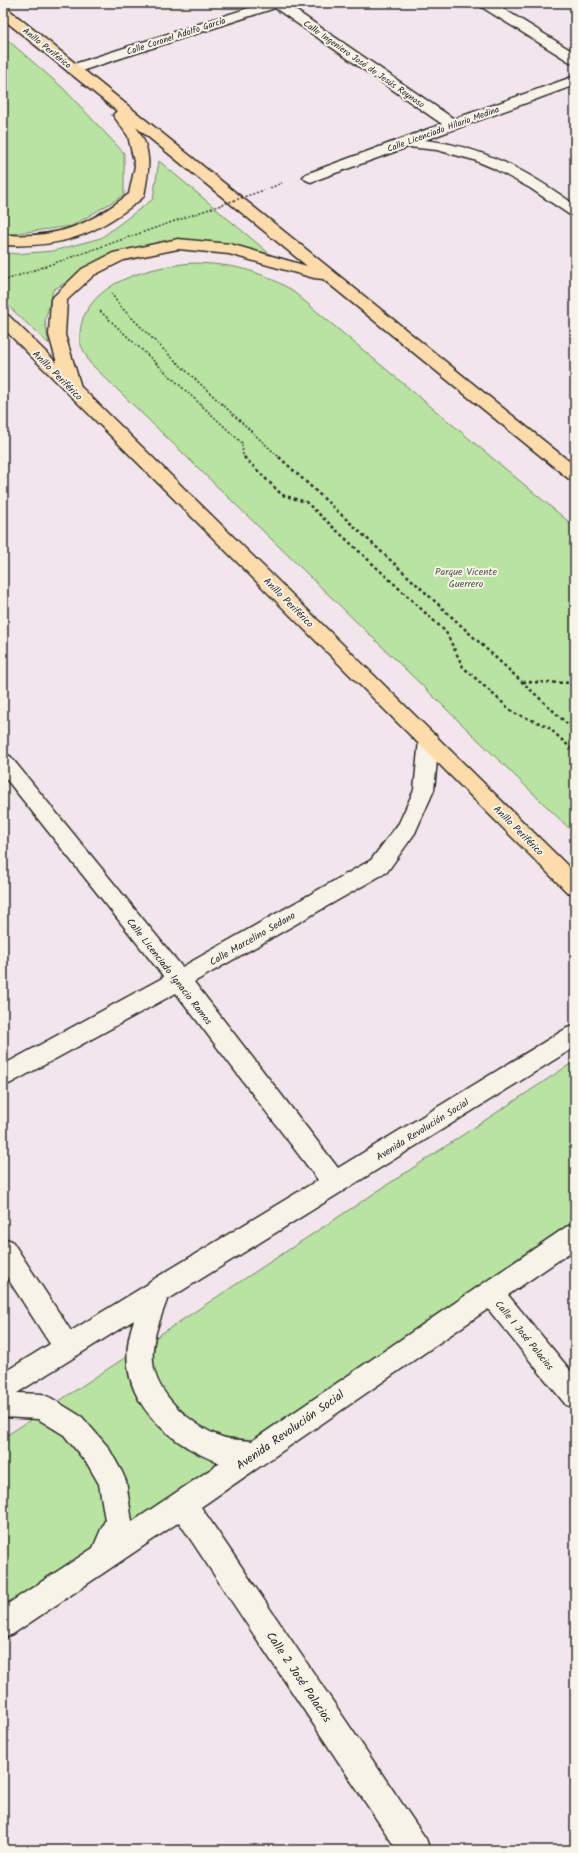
<svg xmlns="http://www.w3.org/2000/svg" width="578" height="1853" viewBox="0 0 578 1853" font-family="Kalam,sans-serif">
<style>
.green{fill:#b8e3a1;stroke:#728766}
.lines{fill:none;stroke-linecap:round;stroke-linejoin:round}
.minor-casing{stroke:#2b2b2b;stroke-width:3}
.major-casing{stroke:#2b2b2b;stroke-width:3}
.path-far1{stroke:#2b2b2b;stroke-width:1.5;stroke-dasharray:2 2;stroke-linecap:butt}
.path{stroke:#2b2b2b;stroke-width:2.5;stroke-dasharray:3 3;stroke-linecap:butt}
.minor{fill:#f7f3e8;fill-rule:evenodd}
.major{fill:#fddcac;fill-rule:evenodd}
.path-bridge{stroke:#2b2b2b;stroke-width:1.5;stroke-dasharray:2 2;stroke-linecap:butt}
.labels{text-anchor:middle;stroke-width:4;stroke-linejoin:round;paint-order:stroke}
.far-street-label{font-size:9px;fill:#2b2b2b;stroke:#f7f3e8}
.street-label{font-size:10px;fill:#2b2b2b;stroke:#f7f3e8}
.park-label{font-size:10px;fill:#4e5948;stroke:#f7f3e8}
.near-street-label{font-size:12px;fill:#2b2b2b;stroke:#f7f3e8}
</style>
<rect width="100%" height="100%" fill="#f2e5eb"/>
<filter id="ink" filterUnits="userSpaceOnUse"><feTurbulence type="fractalNoise" baseFrequency=".025" numOctaves="2"/><feDisplacementMap in="SourceGraphic" scale="8" xChannelSelector="R" yChannelSelector="G"/><feConvolveMatrix kernelMatrix="1 2 1 2 8 2 1 2 1" color-interpolation-filters="sRGB"/></filter>
<g filter="url(#ink)">
<g class="green">
<path d="M3 36 63 88 124 153V195L72 226 11 234 3 232Z"/>
<path d="M159 161 271 255 234 246 173 242 111 256 53 290 45 321 49 344 3 301V252L16 254 53 251 101 238 153 199Z"/>
<path d="M192 263C231 264 256 269 290 289L575 527V834L89 362C87 356 82 349 80 342 79 335 81 325 83 318 100 278 153 267 192 263Z"/>
<path d="M575 1061V1229L3 1618V1438Z"/>
</g>
<g class="lines">
<defs>
<g id="minor">
<path d="M264 3H285L454 119 575 76V85L425 140C484 147 527 171 575 205V217L570 215 530 188 493 168 474 160 437 150 408 147 316 180 311 182 306 180 303 177 306 174 442 124 275 8 78 72H68L66 69 68 66Z"/>
<path d="M478 3H494L575 53V63L570 62 480 6Z"/>
<path d="M429 733 436 735 439 740 434 790 415 833 387 872 194 982 338 1168 567 1028 575 1026V1047L167 1300C160 1320 151 1339 153 1362 155 1394 193 1427 222 1437 231 1440 243 1440 252 1441L566 1227 575 1224V1249L508 1295 575 1376V1408L566 1405 488 1309 201 1507 426 1839 430 1850H397L179 1522 13 1634 3 1638V1607L93 1548 105 1520 99 1484 88 1465 64 1435 38 1419 3 1417V1373L50 1344 3 1271V1238L12 1241 71 1331 148 1284 149 1282 318 1180 176 993 11 1083 3 1086V1065L164 977 3 775V754L10 756 182 967 371 860 399 823 414 790 419 740 422 735ZM134 1320C109 1389 159 1440 220 1463L132 1522 126 1481 122 1472 108 1447 82 1417 51 1398 42 1394 17 1393Z"/>
</g>
<path id="major" d="M3 8 8 9 575 466V481L569 479 323 279 314 278 229 254 178 249 124 260 94 275 67 300 65 335 81 387 575 873V894L567 892 3 328V314L9 316 57 363 49 335 51 299 82 269 113 253 178 239 230 244 307 266 136 127C153 150 149 170 144 196L141 199C95 235 63 248 3 245V235C58 238 86 227 129 194L135 166 128 136 113 115 117 111 3 19Z"/>
</defs>
<use href="#minor" class="minor-casing"/>
<use href="#major" class="major-casing"/>
<g class="path-far1">
<path d="M270 188 282 183"/>
<path d="M111 293 120 306 166 352 280 458"/>
<path d="M100 311 242 443 243 456 245 458"/>
</g>
<g class="path">
<path d="M244 457 282 495 306 502 446 632 463 667 514 713 547 726 575 752"/>
<path d="M279 457 575 731"/>
<path d="M523 682 575 683"/>
</g>
<use href="#minor" class="minor"/>
<use href="#major" class="major"/>
<path class="path-bridge" d="M3 281 264 190"/>
</g>
</g>
<g class="labels">
<g class="far-street-label">
<text transform="translate(176 36) rotate(-18)" y="3">Calle Coronel Adolfo García</text>
<text transform="translate(47 48) rotate(39)" y="3">Anillo Periférico</text>
<text transform="translate(364 64) rotate(35)" y="3">Calle Ingeniero José de Jesús Reynoso</text>
<text transform="translate(443 129) rotate(-20)" y="3">Calle Licenciado Hilario Medina</text>
</g>
<g class="street-label">
<text transform="translate(58 375) rotate(45)" y="4">Anillo Periférico</text>
<text transform="translate(289 602) rotate(45)" y="4">Anillo Periférico</text>
<text transform="translate(519 830) rotate(45)" y="4">Anillo Periférico</text>
<text transform="translate(252 938) rotate(-30)" y="4">Calle Marcelino Sedano</text>
<text transform="translate(170 971) rotate(52)" y="4">Calle Licenciado Ignacio Ramos</text>
<text transform="translate(422 1129) rotate(-32)" y="4">Avenida Revolución Social</text>
<text transform="translate(525 1335) rotate(51)" y="4">Calle 1 José Palacios</text>
</g>
<g class="park-label">
<text x="466" y="575">Parque Vicente<tspan x="466" dy="12">Guerrero</tspan></text>
</g>
<g class="near-street-label">
<text transform="translate(290 1430) rotate(-35)" y="4">Avenida Revolución Social</text>
<text transform="translate(299 1677) rotate(56)" y="4">Calle 2 José Palacios</text>
</g>
</g>
<rect width="578" height="1853" fill="none" stroke="#f7f3e8" stroke-width="16"/>
<rect x="8" y="8" width="562" height="1837" fill="none" stroke="#2b2b2b" stroke-width="1.5" filter="url(#ink)"/>
</svg>
